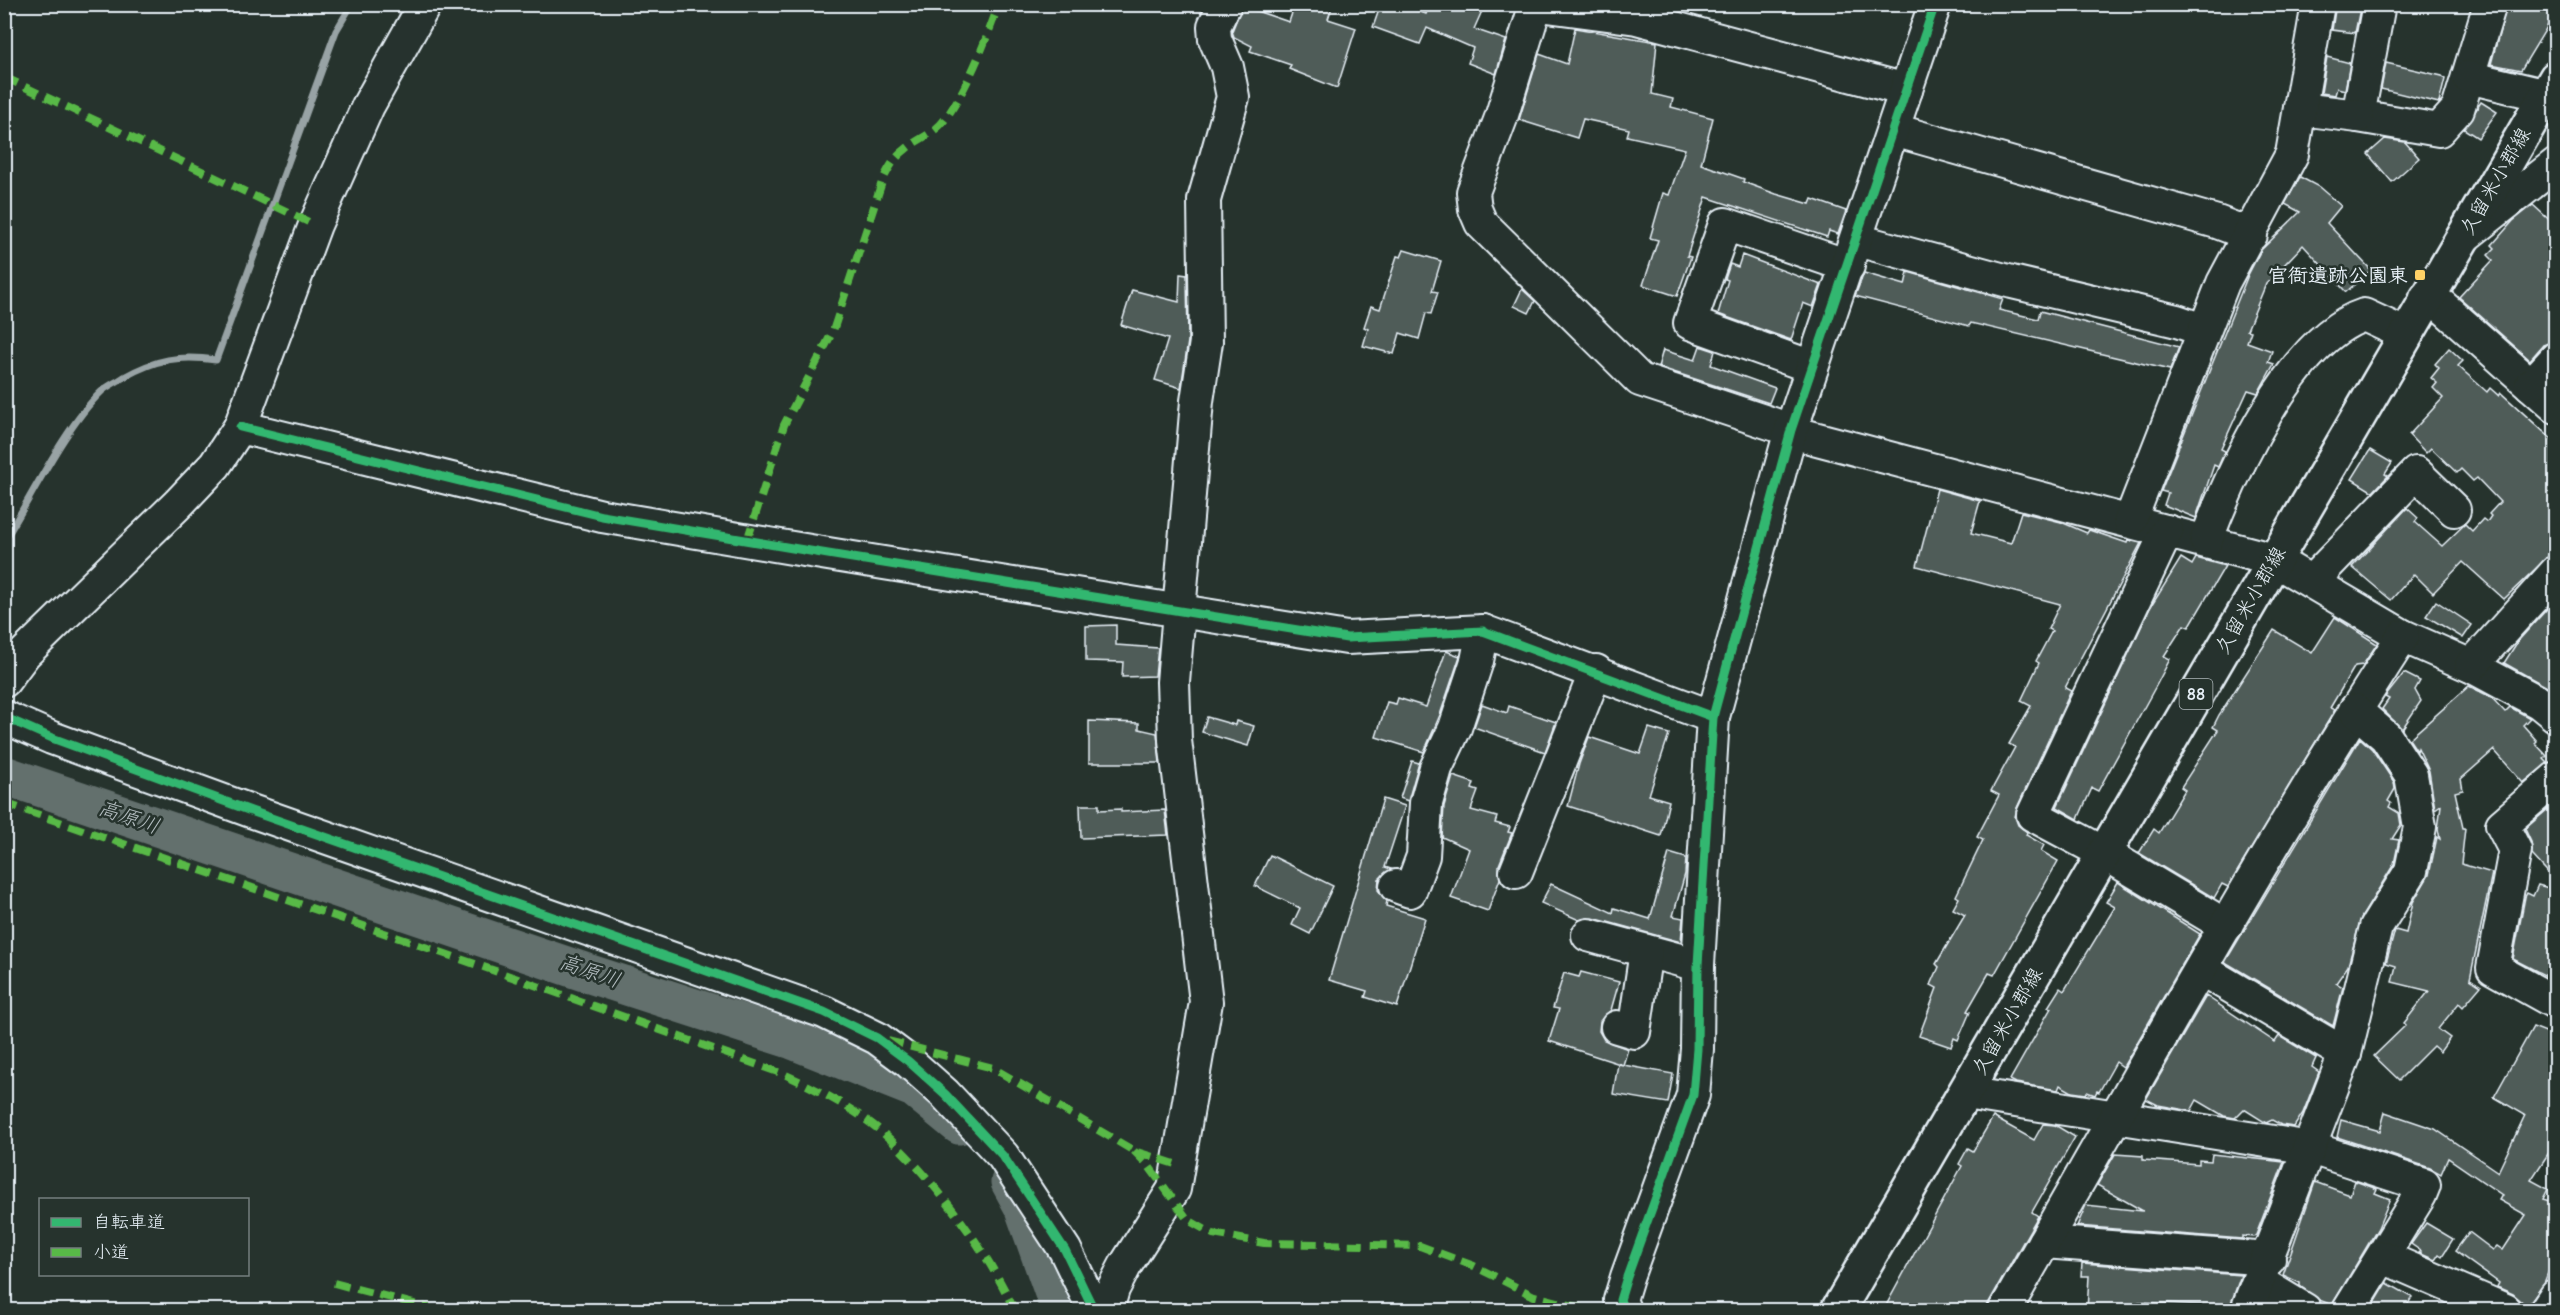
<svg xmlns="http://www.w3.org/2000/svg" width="2560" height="1315" viewBox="0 0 2560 1315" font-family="'Comic Neue','Klee One',sans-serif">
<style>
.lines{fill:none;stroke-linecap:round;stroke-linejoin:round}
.stream{stroke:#98a3a5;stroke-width:7}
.river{stroke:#636f6d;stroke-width:39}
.building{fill:#505c59;stroke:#e8f1f8;stroke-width:1.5}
.minor-casing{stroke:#e8f1f8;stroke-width:36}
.major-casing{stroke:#e8f1f8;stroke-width:38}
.minor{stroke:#26332d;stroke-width:32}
.major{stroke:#26332d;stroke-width:33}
.quiet{stroke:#58b947;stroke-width:8;stroke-dasharray:15 8;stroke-linecap:butt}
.cycleway-casing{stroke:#26332d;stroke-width:13}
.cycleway{stroke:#33b770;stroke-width:9}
.poi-dot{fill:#ffd166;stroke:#26332d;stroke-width:2}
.labels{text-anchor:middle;stroke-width:5;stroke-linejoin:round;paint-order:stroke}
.shield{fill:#26332d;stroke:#aeb8bb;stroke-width:1.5}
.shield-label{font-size:18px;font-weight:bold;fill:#e8f1f8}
.street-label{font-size:20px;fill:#e8f1f8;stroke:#26332d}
.poi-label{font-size:20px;font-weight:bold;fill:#e8f1f8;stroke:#26332d;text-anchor:end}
.water-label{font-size:21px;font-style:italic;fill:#b3bdc0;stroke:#26332d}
</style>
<rect width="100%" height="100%" fill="#26332d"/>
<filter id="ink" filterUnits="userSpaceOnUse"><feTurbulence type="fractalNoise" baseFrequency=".0167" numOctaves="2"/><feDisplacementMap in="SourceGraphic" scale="12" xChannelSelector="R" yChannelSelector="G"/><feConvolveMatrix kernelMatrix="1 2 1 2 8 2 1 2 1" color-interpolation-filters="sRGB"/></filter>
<g filter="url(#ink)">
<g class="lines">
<path class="stream" d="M4 541C32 496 65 427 101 392 107 386 117 382 124 377 156 359 179 355 216 360L336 31 352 4"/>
<g class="river">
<path d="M4 775 587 973 793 1040 914 1088 959 1125"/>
<path d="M1010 1182 1023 1206 1060 1310"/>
</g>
</g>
<g class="building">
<path d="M1295 4H1333L1328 19 1356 28 1337 88 1289 69 1291 65 1250 51 1252 46 1234 37 1232 31 1242 6 1289 22Z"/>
<path d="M1381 4H1400L1426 14 1430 4H1466L1482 11 1474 29 1506 40 1496 74 1468 63 1473 48 1427 28 1420 44 1373 27Z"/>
<path d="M2336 4H2361L2355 33 2332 30Z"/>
<path d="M2507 4H2555L2547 27 2521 70 2491 64Z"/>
<path d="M1575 28 1657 42 1652 94 1673 99 1671 107 1713 118 1701 164 1744 179 1743 182 1776 194 1810 204 1812 199 1846 211 1838 234 1829 231 1827 237 1706 197 1687 256 1691 257 1677 296 1643 285 1658 240 1650 238 1663 193 1669 195 1685 149 1627 136 1629 129 1583 119 1577 138 1519 120 1539 54 1567 64Z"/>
<path d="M2327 57 2350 63 2345 90 2337 88 2335 95 2321 93Z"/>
<path d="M2386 63 2442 76 2445 79 2439 103 2381 89Z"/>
<path d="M2481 102 2497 112 2478 138 2464 129Z"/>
<path d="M2385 139 2405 142 2419 158 2392 182 2368 154Z"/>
<path d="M2300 177 2319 187 2341 206 2327 223 2371 270 2346 292 2303 245 2266 284 2247 330 2251 331 2247 342 2272 351 2268 362 2274 364 2258 393 2248 390 2221 449 2225 451 2218 467 2214 465 2196 518 2164 505 2168 493 2161 491 2248 275 2261 250 2300 212 2285 204Z"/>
<path d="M2533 205 2556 226V341L2543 345 2530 360 2459 297 2493 260 2488 255 2495 248 2492 245 2513 221Z"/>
<path d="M1404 250 1441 261 1432 291 1438 292 1431 314 1426 313 1419 339 1400 333 1394 354 1363 346 1368 329 1364 327 1371 306 1380 309 1397 256 1401 257Z"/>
<path d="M1742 255 1821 285 1813 307 1803 303 1791 340 1718 314 1728 280 1725 279 1730 264 1738 267Z"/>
<path d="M1908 272 2003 299 1999 310 2038 319 2040 311 2179 347 2170 370 1971 323 1969 326 1855 296 1864 273 1905 285Z"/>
<path d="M1180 274 1187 275 1188 341 1181 388 1155 380 1168 339 1121 325 1132 290 1179 302Z"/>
<path d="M1522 289 1535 301 1529 313 1514 306Z"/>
<path d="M1700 346 1715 351 1711 365 1775 388 1769 403 1658 367 1663 350 1695 360Z"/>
<path d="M2449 348 2463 361 2458 366 2487 392 2490 388 2499 396 2501 393 2556 443V549L2504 599 2463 562 2433 593 2414 574 2391 600 2352 567 2407 508 2418 518 2415 522 2442 546 2465 524 2472 531 2483 519 2487 522 2491 516 2489 514 2500 502 2477 478 2473 481 2461 469 2457 473 2431 448 2426 453 2409 435 2443 398 2433 388 2437 383 2431 378 2439 368 2435 364Z"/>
<path d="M2370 450 2392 463 2385 474 2388 476 2373 492 2352 479Z"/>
<path d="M1937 489 1980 501 1971 533 2011 543 2021 512 2061 522 2087 533 2089 530 2127 543 2128 540 2141 543 2065 688 2071 691 2017 808 2015 817 2018 825 2027 832 2026 835 2044 845 2041 851 2058 861 1994 975 1989 973 1967 1011 1970 1012 1958 1040 1954 1038 1951 1047 1919 1036 1937 988 1931 985 1939 967 1936 964 1965 915 1953 909 1959 898 1956 896 1983 840 1977 837 1999 795 1991 791 2015 747 2009 744 2031 706 2021 701 2039 663 2036 661 2052 631 2048 629 2060 604 1917 566Z"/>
<path d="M2181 558 2192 565 2196 558 2225 566 2189 627 2184 625 2164 656 2170 659 2157 684 2098 791 2092 788 2078 819 2057 807 2150 608Z"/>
<path d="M2556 599V692L2504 663 2518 641Z"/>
<path d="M2436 601 2472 625 2463 638 2426 616Z"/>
<path d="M2335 617 2377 644 2363 665 2355 666 2330 708 2335 710 2228 887 2222 884 2214 898 2139 853 2154 829 2159 833 2185 790 2181 787 2218 730 2213 727 2219 715 2274 630 2312 653Z"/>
<path d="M1116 625V645L1158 648 1155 676 1122 677 1123 662 1086 661V626Z"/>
<path d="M1446 651 1460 656 1440 715 1424 752 1376 737 1387 702 1396 704 1398 698 1426 707Z"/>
<path d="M2404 673 2420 681 2415 690 2421 701 2402 729 2382 709 2389 699 2385 697Z"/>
<path d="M2469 686 2491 697 2505 712 2510 707 2530 718 2523 725 2537 741 2535 743 2547 756 2544 759 2548 763 2523 783 2494 750 2461 779 2463 790 2455 792 2463 828H2465L2461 864 2492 873 2470 979 2481 986 2463 1007 2459 1003 2438 1029 2450 1038 2440 1052 2433 1046 2399 1080 2374 1056 2406 1025 2404 1023 2429 991 2392 982 2396 966 2386 963 2395 930 2406 933 2413 902 2429 875 2437 837 2440 839 2438 829 2441 805 2435 809 2429 771 2418 748 2417 751 2409 739Z"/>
<path d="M1482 704 1507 713 1509 706 1556 722 1545 752 1474 727Z"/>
<path d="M1207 717 1235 725 1236 721 1254 726 1248 746 1202 732Z"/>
<path d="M1089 721 1139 723V729L1157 733 1160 763H1089Z"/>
<path d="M1649 728 1669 734 1649 795 1669 801 1661 836 1568 806 1579 764 1589 737 1640 754Z"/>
<path d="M2360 738 2372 749 2394 782 2395 789 2388 801 2391 803 2389 807 2399 813 2401 825 2392 839 2399 840 2394 864 2361 918 2348 966 2336 983 2343 987 2333 1026 2225 962Z"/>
<path d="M1412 761 1419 763 1408 801 1400 798Z"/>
<path d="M1453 776 1474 783 1472 789 1478 791 1471 810 1497 817 1495 823 1510 827 1508 832 1512 833 1499 865 1500 879 1488 911 1451 898 1469 849 1442 837 1444 806Z"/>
<path d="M1383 799 1405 806 1385 867 1391 869 1379 879 1378 890 1387 901 1386 906 1425 918 1397 1007 1365 997 1367 991 1329 980Z"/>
<path d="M2556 802V881L2532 855 2531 842 2525 829Z"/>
<path d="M1080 805H1099V810L1121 809V812L1165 810 1168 835 1081 838Z"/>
<path d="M1669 853 1686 858 1685 874 1673 916 1683 918 1681 942 1593 918 1579 920 1541 903 1551 884 1613 913 1614 908 1650 919Z"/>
<path d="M1270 855 1333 886 1310 934 1292 925 1300 908 1255 886Z"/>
<path d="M2118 882 2200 934 2123 1067 2116 1062 2099 1092 2097 1091 2095 1095 2087 1092 2086 1094 2072 1092 2060 1085 2058 1090 2016 1083 2010 1080 2051 1008 2048 1007 2060 988 2064 991 2115 907 2106 902Z"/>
<path d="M2538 885 2556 890V981L2513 959 2525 897 2527 893 2533 896Z"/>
<path d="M1581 972 1619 982 1611 1010 1600 1021 1599 1031 1604 1040 1628 1049 1623 1065 1549 1041 1559 1009 1553 1008 1564 973 1579 977Z"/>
<path d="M2206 996 2275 1042 2279 1036 2316 1058 2312 1067 2319 1072 2303 1113 2294 1127 2281 1125 2272 1120 2266 1123 2244 1109 2235 1118 2224 1116 2197 1100 2191 1111 2158 1105 2146 1099Z"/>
<path d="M2533 1027 2556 1036V1142L2531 1180 2548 1189 2543 1199 2556 1203V1253L2544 1283 2527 1306 2513 1294 2497 1287 2499 1283 2455 1251 2469 1232 2493 1250 2497 1246 2503 1250 2526 1215 2499 1200 2502 1195 2448 1158 2441 1174 2430 1168 2337 1137 2341 1120 2380 1131 2385 1112 2435 1129 2498 1172 2525 1115 2494 1097Z"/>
<path d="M1618 1064 1673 1074 1668 1103 1613 1094Z"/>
<path d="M1993 1117 2034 1140 2043 1124 2055 1125 2075 1137 2032 1212 2038 1216 2023 1242 1984 1311H1883L1962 1166 1959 1164 1968 1148 1973 1151Z"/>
<path d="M2115 1154 2143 1156V1160L2199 1164V1160L2211 1161 2212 1154 2284 1162 2256 1235 2253 1237 2242 1236V1239L2077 1226 2086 1205 2143 1211 2097 1185Z"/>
<path d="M2355 1181 2377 1189 2375 1193 2390 1199 2378 1228 2332 1305 2319 1300 2300 1286V1283L2283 1275 2315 1182 2350 1195Z"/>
<path d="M2426 1223 2453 1239 2442 1256 2439 1254 2435 1260 2419 1253 2421 1251 2411 1244Z"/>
<path d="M2082 1263 2241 1275 2230 1306 2139 1302V1311H2087L2089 1276H2081Z"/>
<path d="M2387 1283 2412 1297 2404 1311H2380L2373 1306Z"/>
</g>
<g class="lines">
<defs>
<g id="minor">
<path d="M1532 4 1637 18 1906 90"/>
<path d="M2379 4 2358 116 2439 130 2458 109 2490 4"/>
<path d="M1535 7 1501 118 1473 192 1475 209 1481 223 1640 380 1791 430"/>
<path d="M2468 77 2556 98"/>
<path d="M2300 109 2358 116"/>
<path d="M1894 130 2217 222 2251 235"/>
<path d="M2465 236 2556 164"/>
<path d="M1857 240 2012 282 2177 321 2203 330"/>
<path d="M2426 298 2442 306 2556 407"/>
<path d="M1812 367 1690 323 1725 224 1848 266"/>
<path d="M2531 385 2556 358"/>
<path d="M240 427 602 516 828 554 1347 638 1483 631 1713 717"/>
<path d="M1791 432 2274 560 2403 636 2471 666 2540 703 2556 716"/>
<path d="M2130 521 2223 283 2292 154 2318 4"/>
<path d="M2167 531 2033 815 2104 853 2226 926"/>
<path d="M2206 541C2231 474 2291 339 2364 315L2405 334"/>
<path d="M2312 581 2416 473 2454 510"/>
<path d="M2471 666 2556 572"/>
<path d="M4 681 25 653 178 504 215 465 240 427 315 225 368 106 425 4"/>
<path d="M4 717 52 738 251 811 824 1012 877 1038 908 1061 945 1094 1003 1156 1065 1250 1094 1310"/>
<path d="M2556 778 2502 825 2515 850 2493 968 2556 1003"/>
<path d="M1516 872 1596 671"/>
<path d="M1396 886 1410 891 1423 856 1426 803 1436 768 1455 728 1477 661 1483 631"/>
<path d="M1588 935 1698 965"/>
<path d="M2201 969 2345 1054"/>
<path d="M1617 1027 1634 1032 1646 951"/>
<path d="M1965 1093 2311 1148 2424 1185 2420 1195 2349 1310"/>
<path d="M2044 1242 2269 1259"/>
<path d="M2383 1257 2505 1310"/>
<path d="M2259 1282 2305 1310"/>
<path d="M1107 1310 1113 1289 1125 1266 1174 1189 1206 1002 1175 740 1173 682 1197 401 1206 342 1204 200 1233 97 1227 67 1215 39 1214 26 1225 4"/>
<path d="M1624 1310 1620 1300 1627 1277 1693 1095 1697 1049 1698 965 1713 717 1791 430 1935 4"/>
<path d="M2005 1310C2135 1084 2261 855 2403 636"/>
<path d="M2247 1310 2345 1054 2376 927 2411 871 2420 827 2411 775 2386 737 2355 710"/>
<path d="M2546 1310 2556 1295"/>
</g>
<path id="major" d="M1838 1310 2556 78"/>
</defs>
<use href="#minor" class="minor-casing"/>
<use href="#major" class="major-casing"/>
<use href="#minor" class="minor"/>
<use href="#major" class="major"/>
<g class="quiet">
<path d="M4 77 315 225"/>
<path d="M747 541 784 425 833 331 882 182C888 169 894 158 906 149 920 137 934 135 946 118 968 87 986 40 999 4"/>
<path d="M4 803 504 974 786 1075C818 1090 849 1106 877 1128 926 1168 990 1253 1014 1310"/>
<path d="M888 1041 993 1068 1134 1151 1178 1165"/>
<path d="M1134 1151 1148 1165 1188 1220 1213 1234 1264 1243 1420 1246 1474 1266 1534 1296 1590 1310"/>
<path d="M334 1283 437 1310"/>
<path d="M1605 1310 1623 1308"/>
</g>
<defs>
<g id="cycleway">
<path d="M240 427 602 516 828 554 1347 638 1483 631 1713 717"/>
<path d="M4 717 52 738 251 811 824 1012 877 1038 908 1061 945 1094 1003 1156 1065 1250 1094 1310"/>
<path d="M1624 1310 1620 1300 1627 1277 1693 1095 1697 1049 1698 965 1713 717 1791 430 1935 4"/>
</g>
</defs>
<use href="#cycleway" class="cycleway-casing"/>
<use href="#cycleway" class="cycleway"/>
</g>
</g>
<rect class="poi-dot" x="2414" y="269" width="12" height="12" rx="3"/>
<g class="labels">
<rect class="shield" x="2179.5" y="679" width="33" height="30" rx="4.5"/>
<g class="shield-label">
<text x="2196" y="700">88</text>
</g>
<g class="street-label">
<text transform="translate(2495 181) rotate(-60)" y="7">久留米小郡線</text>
<text transform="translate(2250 600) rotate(-60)" y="7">久留米小郡線</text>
<text transform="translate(2007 1021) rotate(-60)" y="7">久留米小郡線</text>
</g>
<g class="poi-label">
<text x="2408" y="282">官衙遺跡公園東</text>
</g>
<g class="water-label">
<text transform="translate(129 817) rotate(19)" y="7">高原川</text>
<text transform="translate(590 971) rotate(19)" y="7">高原川</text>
</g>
</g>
<rect width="2560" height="1315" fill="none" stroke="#26332d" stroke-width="24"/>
<rect x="12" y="12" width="2536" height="1291" fill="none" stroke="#e8f1f8" stroke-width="2" filter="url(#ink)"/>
<rect x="39" y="1198" width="210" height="78" fill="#26332d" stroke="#747f7e" stroke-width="1.5"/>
<rect x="51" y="1218" width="30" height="9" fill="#33b770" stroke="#747f7e" stroke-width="1.5"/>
<text x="93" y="1228" font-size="18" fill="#e8f1f8">自転車道</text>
<rect x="51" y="1248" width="30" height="9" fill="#58b947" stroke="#747f7e" stroke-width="1.5"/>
<text x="93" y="1258" font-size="18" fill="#e8f1f8">小道</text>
</svg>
